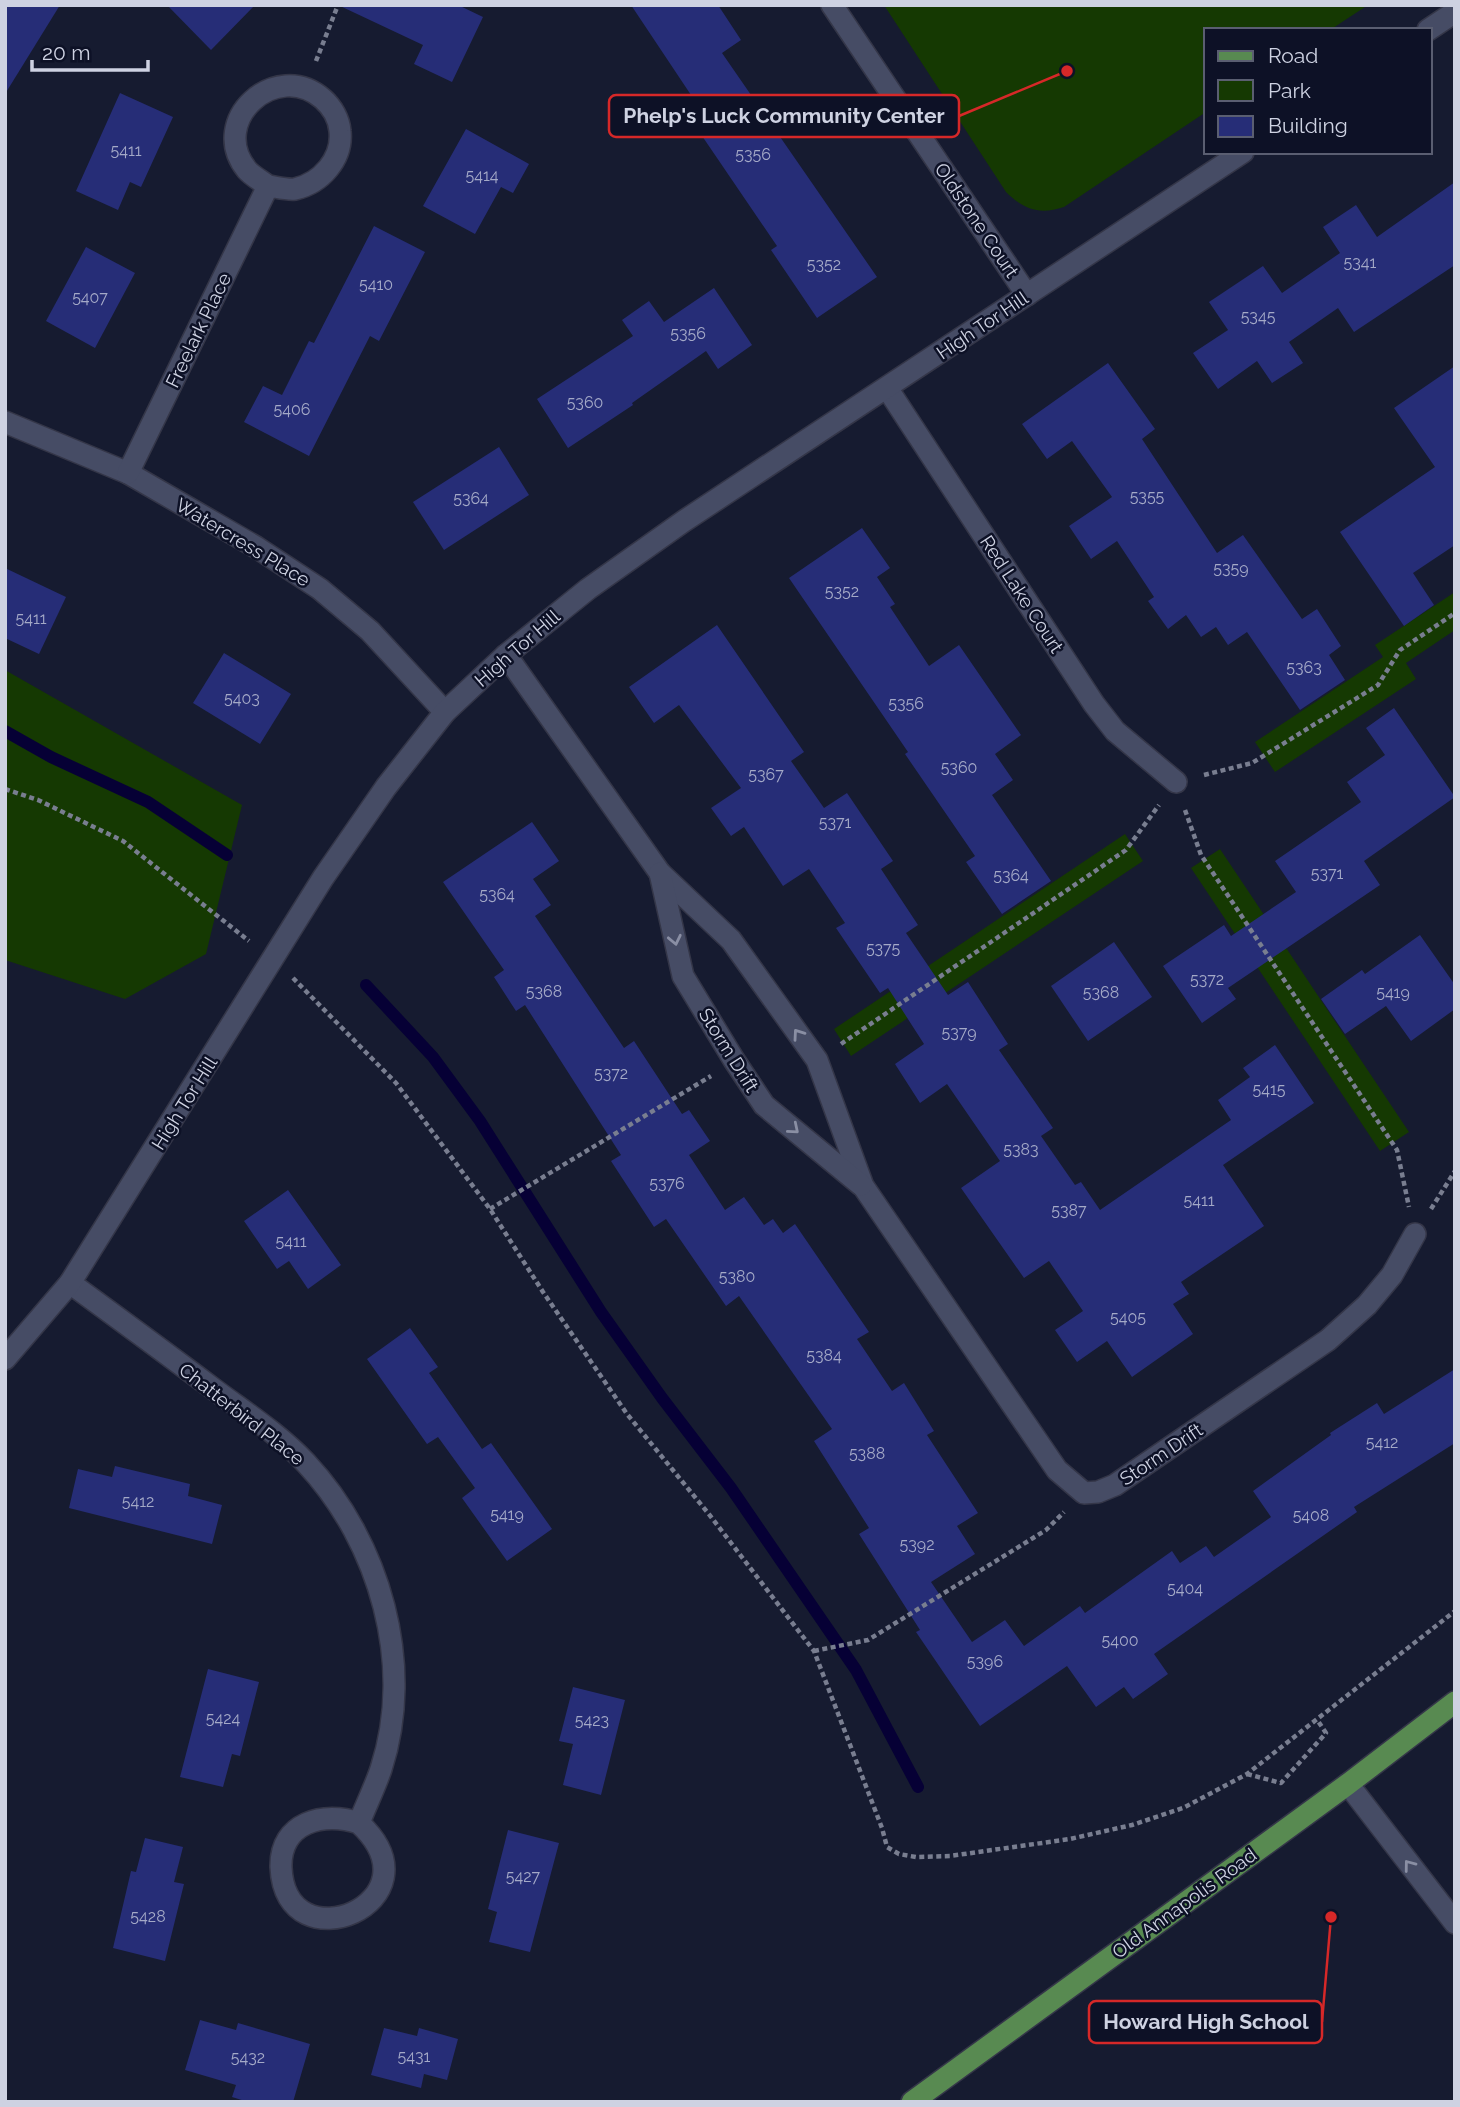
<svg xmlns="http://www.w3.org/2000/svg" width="1460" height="2107" viewBox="0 0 1460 2107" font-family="Raleway,sans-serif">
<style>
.green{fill:#153902}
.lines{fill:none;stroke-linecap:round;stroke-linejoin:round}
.stream{stroke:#060035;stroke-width:12}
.building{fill:#262d77}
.minor-casing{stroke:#343648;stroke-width:24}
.major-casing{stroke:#343648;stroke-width:24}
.path{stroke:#797e90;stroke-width:4.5;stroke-dasharray:5 3.5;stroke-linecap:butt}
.minor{stroke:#464c65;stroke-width:21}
.major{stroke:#588a51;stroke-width:21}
.oneway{stroke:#8a8fa4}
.labels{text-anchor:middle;stroke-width:5;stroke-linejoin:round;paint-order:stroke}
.number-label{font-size:16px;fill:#a4a9c7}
.street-label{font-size:19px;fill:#ced2e2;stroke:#0d1126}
.leader{fill:none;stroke:#d62828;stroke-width:2.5}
.callout-dot{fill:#d62828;stroke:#0d1126;stroke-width:2.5}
.callout{fill:#0d1126;stroke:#d62828;stroke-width:2.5}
.callout-label{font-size:21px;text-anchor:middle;font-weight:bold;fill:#ced2e2}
</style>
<rect width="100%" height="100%" fill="#161b30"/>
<g class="green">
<path d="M884 5H1368L1330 30H1206V112L1064 207C1040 215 1024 210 1006 192Z"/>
<path d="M1455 592V630L1406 663 1416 679 1275 772 1255 742 1383 657 1375 645Z"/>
<path d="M5 670 242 805 206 954 125 999 5 960Z"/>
<path d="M1125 834 1143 861 851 1056 834 1029Z"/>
<path d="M1220 849 1409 1132 1380 1151 1191 868Z"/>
</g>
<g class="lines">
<g class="stream">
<path d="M5 731 51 757 148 802 227 855"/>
<path d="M366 985 433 1057 480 1121 601 1312 662 1398 731 1488 856 1670 918 1787"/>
</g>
</g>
<g class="building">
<path d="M5 5H60L5 94Z"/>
<path d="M167 5H255L211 50Z"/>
<path d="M338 5H458L483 17 452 82 414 64 423 45Z"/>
<path d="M631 5H718L741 40 722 53 877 277 817 318 771 250 777 246 698 130 709 122Z"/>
<path d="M120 93 173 117 141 187 130 182 118 210 76 191Z"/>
<path d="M466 129 529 164 513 193 501 187 475 234 423 206Z"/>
<path d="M1455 182V265L1354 332 1338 308 1289 342 1303 363 1272 383 1257 361 1218 389 1193 353 1228 330 1209 302 1263 266 1282 293 1340 253 1323 227 1356 205 1377 237Z"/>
<path d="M374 226 425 252 379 341 370 336 309 456 244 422 263 386 282 395 309 341 314 343Z"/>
<path d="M86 247 135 273 95 348 46 321Z"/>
<path d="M714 288 752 345 718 369 706 351 632 403 633 405 568 448 537 399 633 336 622 320 649 301 664 322Z"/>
<path d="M1108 363 1155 429 1142 439 1217 553 1243 535 1302 619 1317 609 1341 646 1329 655 1345 680 1300 710 1247 632 1228 645 1216 627 1201 637 1186 615 1168 629 1148 601 1154 597 1117 541 1091 559 1069 526 1112 497 1072 441 1047 459 1022 424Z"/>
<path d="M1455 366V545L1413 573 1434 605 1404 626 1340 532 1435 467 1394 408Z"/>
<path d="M499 447 529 495 444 550 413 502Z"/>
<path d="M862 528 890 568 877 577 895 604 890 607 929 666 959 645 1021 735 995 754 1013 780 992 795 1051 881 1002 914 966 862 975 856 905 754 908 752 789 578Z"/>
<path d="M5 568 66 597 39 654 5 638Z"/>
<path d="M717 625 804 752 791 761 824 808 847 793 893 861 881 869 918 925 906 933 948 995 968 982 1008 1044 999 1050 1053 1128 1041 1136 1075 1185 1081 1182 1100 1210 1231 1120 1218 1100 1250 1077 1243 1068 1275 1045 1314 1103 1223 1165 1264 1226 1181 1282 1189 1294 1173 1304 1193 1334 1132 1377 1107 1341 1077 1362 1055 1330 1083 1311 1049 1261 1024 1278 961 1188 1000 1161 947 1084 920 1103 895 1064 924 1044 888 988 880 993 836 928 845 923 809 869 783 886 744 827 731 836 711 808 741 788 679 705 654 723 629 687Z"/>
<path d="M224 653 291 694 260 744 193 703Z"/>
<path d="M1394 708 1455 797 1364 861 1380 885 1228 988 1236 999 1202 1023 1163 966 1224 925 1231 936 1296 892 1275 861 1361 802 1347 782 1385 755 1366 728Z"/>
<path d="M532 822 559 861 533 879 551 905 535 916 624 1048 634 1041 682 1114 689 1110 710 1141 689 1155 725 1210 744 1197 764 1225 773 1219 783 1233 795 1224 869 1332 857 1339 892 1391 904 1383 934 1431 927 1435 978 1513 957 1526 975 1554 931 1582 972 1642 1005 1620 1024 1646 1080 1606 1085 1613 1172 1551 1180 1563 1206 1546 1214 1557 1271 1517 1253 1491 1331 1435 1330 1433 1377 1403 1384 1414 1455 1369V1443L1354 1507 1357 1512 1154 1654 1168 1674 1133 1699 1124 1687 1096 1707 1067 1666 980 1726 916 1632 920 1630 859 1534 869 1528 814 1441 832 1429 739 1296 726 1306 666 1219 654 1227 611 1161 621 1155 525 1005 516 1011 494 977 504 970 443 882Z"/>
<path d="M1420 935 1455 985V1009L1411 1041 1386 1006 1345 1034 1321 999 1362 970 1365 974Z"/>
<path d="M1114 942 1152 997 1088 1041 1051 986Z"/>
<path d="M288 1190 341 1265 308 1289 289 1261 277 1269 244 1221Z"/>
<path d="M410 1328 438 1367 429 1373 482 1449 491 1443 552 1529 507 1561 462 1498 475 1488 438 1437 427 1444 367 1359Z"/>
<path d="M115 1466 190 1484 188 1496 222 1505 212 1544 69 1508 78 1469 112 1477Z"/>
<path d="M208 1669 259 1682 240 1756 232 1754 223 1787 180 1777Z"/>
<path d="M573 1687 625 1700 601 1795 563 1785 573 1744 559 1741Z"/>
<path d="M508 1830 559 1843 530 1952 489 1942 497 1912 488 1909Z"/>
<path d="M145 1838 183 1847 174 1882 184 1884 165 1961 113 1948 131 1871 136 1872Z"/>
<path d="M200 2020 236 2030 238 2023 310 2044 293 2102H248L232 2097 236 2085 185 2070Z"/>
<path d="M384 2028 417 2036 419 2028 458 2039 447 2080 424 2074 421 2088 371 2075Z"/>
</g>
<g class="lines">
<defs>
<g id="minor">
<path d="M832 5 1027 295"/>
<path d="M1428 30 1455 12"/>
<path d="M887 388 1094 704 1115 731 1176 782"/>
<path d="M5 422 128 473 256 547 320 589 370 631 445 712"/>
<path d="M128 473 268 186C276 187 287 190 295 189 321 183 343 159 340 131 339 119 332 107 323 99 276 58 207 121 247 170 252 176 262 181 268 186"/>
<path d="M506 655 660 873 731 940 817 1060 863 1186 1057 1470 1084 1493 1098 1492 1115 1485 1328 1340 1367 1305 1392 1275 1415 1234"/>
<path d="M660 873 683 976 734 1060 764 1105 861 1185"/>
<path d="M70 1283C118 1318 167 1354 215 1390 246 1413 280 1435 306 1463 380 1542 415 1665 381 1769 375 1787 366 1805 359 1823 324 1811 280 1822 281 1867 285 1968 444 1902 359 1823"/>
<path d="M5 1359 70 1283 323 878 386 787 445 712 506 655 588 589 684 521 1243 152"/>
<path d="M1348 1784 1455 1923"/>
</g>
<path id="major" d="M912 2102 1348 1784 1455 1702"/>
</defs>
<use href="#minor" class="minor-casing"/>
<use href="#major" class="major-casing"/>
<g class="path">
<path d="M316 61 338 5"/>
<path d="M1204 775 1252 763 1378 685 1400 650 1455 613"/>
<path d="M5 789 38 800 123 841 249 941"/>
<path d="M1185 810 1201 855 1397 1150 1409 1207"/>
<path d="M293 978 396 1083 490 1209 543 1292 627 1414 708 1513 814 1651 882 1828 887 1847 899 1854 916 1857 950 1856 1070 1839 1132 1825 1183 1808 1247 1774 1455 1611"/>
<path d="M841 1044 1126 850 1159 805"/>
<path d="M490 1209 711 1076"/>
<path d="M1431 1209 1455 1171"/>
<path d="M814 1651 868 1640 1046 1530 1064 1512"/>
<path d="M1247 1774 1281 1783 1326 1733 1318 1721"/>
</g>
<use href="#minor" class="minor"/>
<use href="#major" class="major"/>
</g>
<defs><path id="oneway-chevron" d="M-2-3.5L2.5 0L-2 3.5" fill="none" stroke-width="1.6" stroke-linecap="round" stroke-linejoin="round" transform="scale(1.75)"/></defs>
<g class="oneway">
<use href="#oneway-chevron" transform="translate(675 940) rotate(78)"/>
<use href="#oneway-chevron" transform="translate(798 1034) rotate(-125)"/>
<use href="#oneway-chevron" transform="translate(794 1129) rotate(40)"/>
<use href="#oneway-chevron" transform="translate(1409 1865) rotate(-127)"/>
</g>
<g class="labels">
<g class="number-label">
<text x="126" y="156">5411</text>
<text x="753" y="160">5356</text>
<text x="482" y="181">5414</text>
<text x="1360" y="268">5341</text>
<text x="824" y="270">5352</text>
<text x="376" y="290">5410</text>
<text x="90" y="303">5407</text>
<text x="1258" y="322">5345</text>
<text x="688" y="339">5356</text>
<text x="585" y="408">5360</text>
<text x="292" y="415">5406</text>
<text x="1147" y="502">5355</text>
<text x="471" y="504">5364</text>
<text x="1231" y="574">5359</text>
<text x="842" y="597">5352</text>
<text x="31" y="624">5411</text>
<text x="1304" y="673">5363</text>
<text x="242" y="704">5403</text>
<text x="906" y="709">5356</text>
<text x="959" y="773">5360</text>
<text x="766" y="780">5367</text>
<text x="835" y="828">5371</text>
<text x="1327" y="879">5371</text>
<text x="1011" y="881">5364</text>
<text x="497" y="900">5364</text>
<text x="883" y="954">5375</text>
<text x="1207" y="985">5372</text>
<text x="544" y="997">5368</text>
<text x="1101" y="998">5368</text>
<text x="1393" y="998">5419</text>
<text x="959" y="1038">5379</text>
<text x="611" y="1079">5372</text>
<text x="1269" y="1095">5415</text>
<text x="1021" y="1155">5383</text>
<text x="667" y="1189">5376</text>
<text x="1199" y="1206">5411</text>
<text x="1069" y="1216">5387</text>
<text x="291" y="1247">5411</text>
<text x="737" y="1282">5380</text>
<text x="1128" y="1323">5405</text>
<text x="824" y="1361">5384</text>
<text x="1382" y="1448">5412</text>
<text x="867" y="1459">5388</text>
<text x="138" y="1507">5412</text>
<text x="507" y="1520">5419</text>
<text x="1311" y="1521">5408</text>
<text x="917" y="1550">5392</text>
<text x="1185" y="1594">5404</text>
<text x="1120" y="1646">5400</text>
<text x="985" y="1667">5396</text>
<text x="223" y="1724">5424</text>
<text x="592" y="1726">5423</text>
<text x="523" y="1882">5427</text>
<text x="148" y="1922">5428</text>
<text x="414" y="2062">5431</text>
<text x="248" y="2063">5432</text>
</g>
<g class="street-label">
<text transform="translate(977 220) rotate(56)" y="7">Oldstone Court</text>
<text transform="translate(982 325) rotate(-34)" y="7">High Tor Hill</text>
<text transform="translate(198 330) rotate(-64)" y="7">Freelark Place</text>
<text transform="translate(243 542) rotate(31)" y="7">Watercress Place</text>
<text transform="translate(1022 594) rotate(57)" y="7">Red Lake Court</text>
<text transform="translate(517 648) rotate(-41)" y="7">High Tor Hill</text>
<text transform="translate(729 1050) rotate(58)" y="7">Storm Drift</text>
<text transform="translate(184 1103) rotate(-58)" y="7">High Tor Hill</text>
<text transform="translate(242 1414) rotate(38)" y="7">Chatterbird Place</text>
<text transform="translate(1161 1454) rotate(-34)" y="7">Storm Drift</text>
<text transform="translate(1184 1903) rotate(-36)" y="7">Old Annapolis Road</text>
</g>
</g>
<path class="leader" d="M1067 71L959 116M1331 1917L1322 2022"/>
<g class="callout-dot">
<circle cx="1067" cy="71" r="7"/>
<circle cx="1331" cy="1917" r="7"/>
</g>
<g class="callout">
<rect x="609" y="95" width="350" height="42" rx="7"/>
<rect x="1089" y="2001" width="233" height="42" rx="7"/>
</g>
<g class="callout-label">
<text x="784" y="123">Phelp's Luck Community Center</text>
<text x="1206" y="2029">Howard High School</text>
</g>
<rect width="1460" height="2107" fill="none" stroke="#ced2e2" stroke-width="14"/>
<rect x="1204" y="28" width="228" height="126" fill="#0d1126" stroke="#5a5e71" stroke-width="2"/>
<rect x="1218" y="51" width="35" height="10" fill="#588a51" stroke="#5a5e71" stroke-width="2"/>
<text x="1268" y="63" font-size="21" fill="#ced2e2">Road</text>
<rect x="1218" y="80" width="35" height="21" fill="#153902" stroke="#5a5e71" stroke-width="2"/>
<text x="1268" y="98" font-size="21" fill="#ced2e2">Park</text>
<rect x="1218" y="116" width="35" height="21" fill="#262d77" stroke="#5a5e71" stroke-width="2"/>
<text x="1268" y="133" font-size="21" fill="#ced2e2">Building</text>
<path d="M32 60v10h116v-10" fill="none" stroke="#ced2e2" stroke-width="3.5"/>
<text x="42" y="60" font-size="21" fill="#ced2e2" stroke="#0d1126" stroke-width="5" paint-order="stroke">20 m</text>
</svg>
